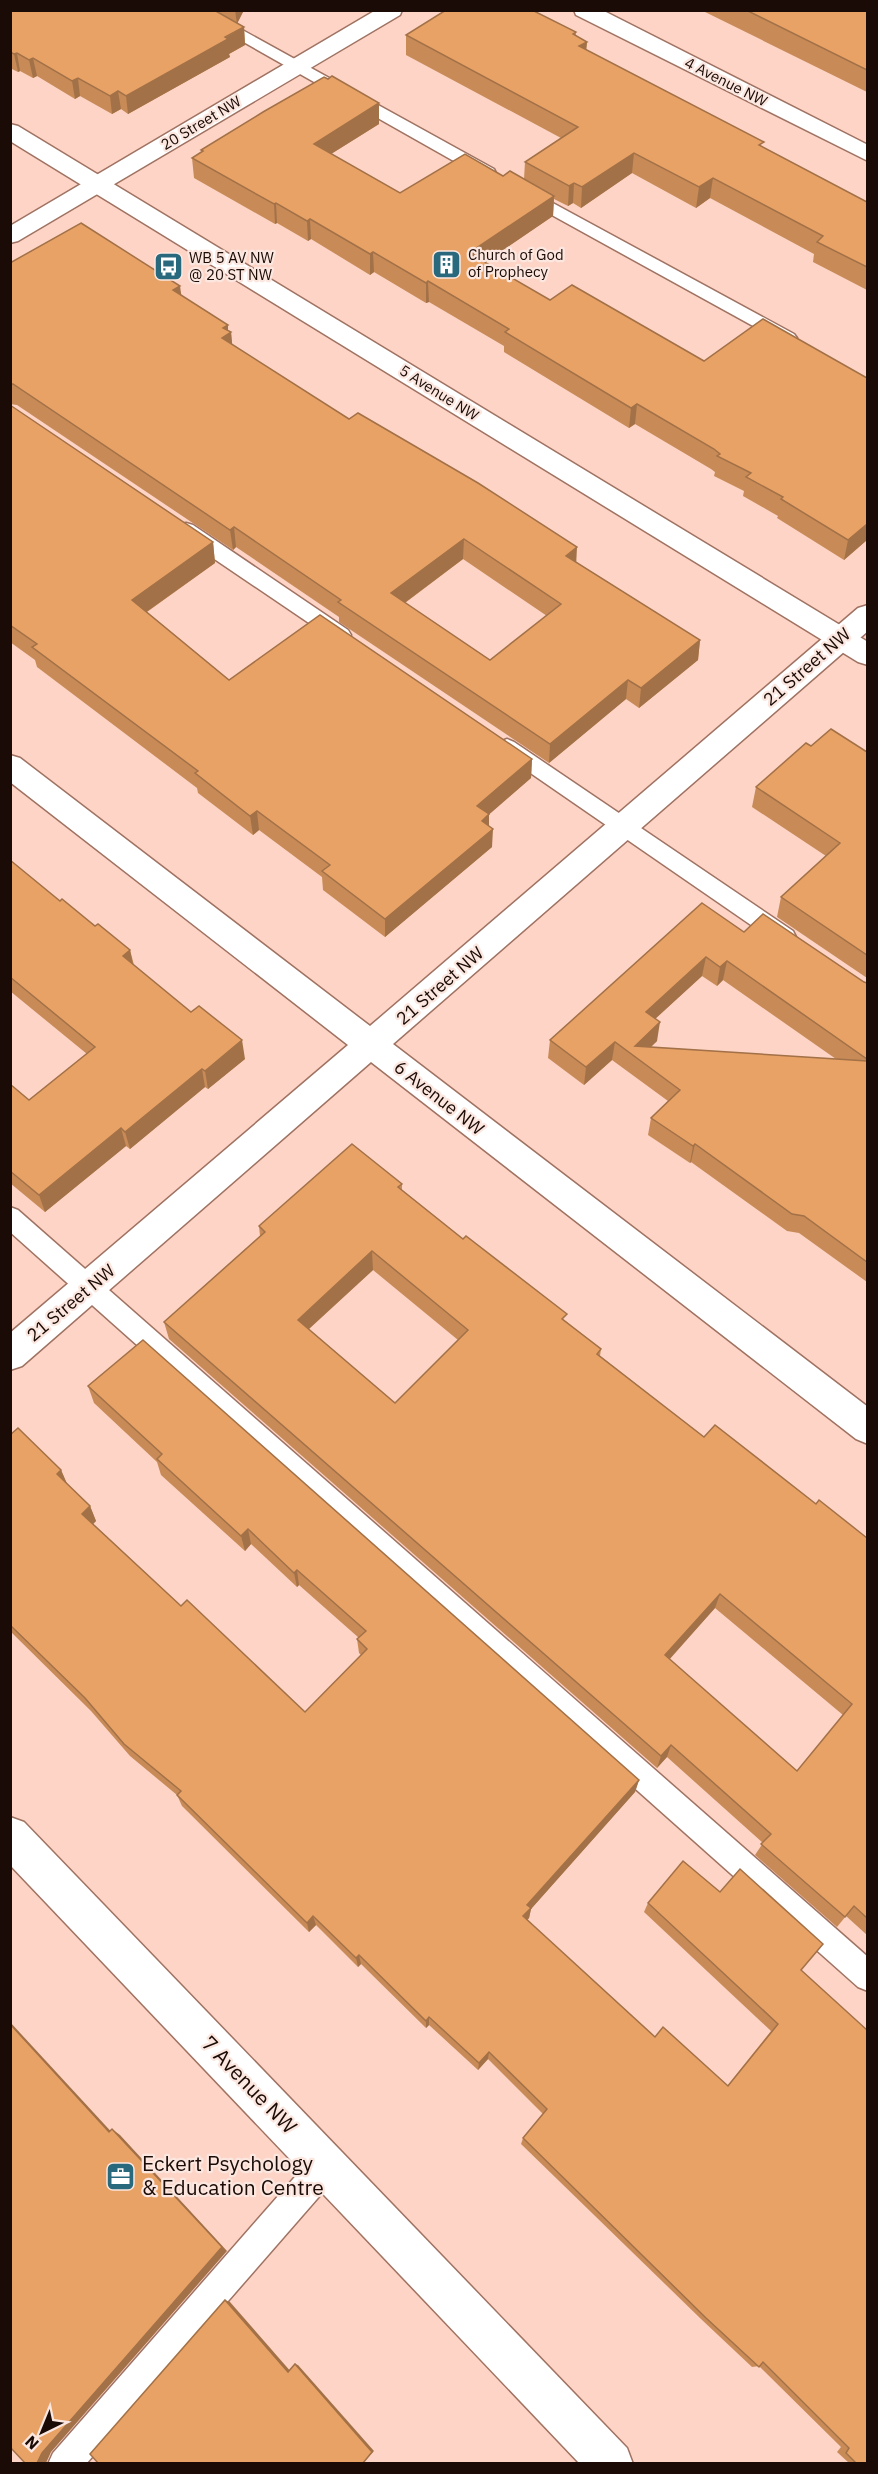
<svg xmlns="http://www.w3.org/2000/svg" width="878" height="2474" viewBox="0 0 878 2474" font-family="'IBM Plex Sans',sans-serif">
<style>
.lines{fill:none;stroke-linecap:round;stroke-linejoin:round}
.service-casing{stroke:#9f7262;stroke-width:3}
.minor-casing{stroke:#9f7262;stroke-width:3}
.tertiary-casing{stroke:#9f7262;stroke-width:3}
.service{fill:#fff;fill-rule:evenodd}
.minor{fill:#fff;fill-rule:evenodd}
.tertiary{fill:#fff;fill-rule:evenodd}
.wall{fill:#c88b58;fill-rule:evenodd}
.shaded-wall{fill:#a37147}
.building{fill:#e9a266;stroke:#a37147;stroke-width:1.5;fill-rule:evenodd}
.labels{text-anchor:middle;stroke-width:4.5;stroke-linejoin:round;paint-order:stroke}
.far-street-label{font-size:15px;fill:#1b0b06;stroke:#fbe7df}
.far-poi-label{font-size:15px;fill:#1b0b06;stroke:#fbe7df;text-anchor:start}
.street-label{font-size:18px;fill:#1b0b06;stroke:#fbe7df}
.near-street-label{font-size:21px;fill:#1b0b06;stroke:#fbe7df}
.near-poi-label{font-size:21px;fill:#1b0b06;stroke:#fbe7df;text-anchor:start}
</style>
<rect width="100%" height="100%" fill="#fdd4c6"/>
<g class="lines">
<defs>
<g id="service">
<path d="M187 10H206L494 169 496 173 494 177H482Z"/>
<path d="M527 189 794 334 797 338 794 342H782L521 198 519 194 521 190Z"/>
<path d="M186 523 193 525 348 630 351 635 348 640 341 642 334 640 179 535 176 530 179 525Z"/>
<path d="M507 739 514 742 793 931 796 937 793 943 785 946 777 943 500 752 497 747 500 742Z"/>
<path d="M10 1207 18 1210 868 1957V1991L858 1987 10 1232Z"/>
<path d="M326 2150 337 2154 341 2165 337 2176 86 2464H48L53 2453 315 2154Z"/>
</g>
<g id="minor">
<path d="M376 10H402L400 15 18 241 10 243V226Z"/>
<path d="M574 10H602L868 145V161L576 15Z"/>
<path d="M868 605V631L393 1044 868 1407V1444L856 1439 371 1062 22 1366 10 1370V1333L348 1045 10 782V755L20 758 370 1026 858 608Z"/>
<path d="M10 1817 24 1822 627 2448 633 2464H580L10 1865Z"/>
</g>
<path id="tertiary" d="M10 124 18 126 868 642V665L858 662 10 141Z"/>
</defs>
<use href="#service" class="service-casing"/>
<use href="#minor" class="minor-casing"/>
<use href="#tertiary" class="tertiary-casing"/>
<use href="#service" class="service"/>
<use href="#minor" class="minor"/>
<use href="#tertiary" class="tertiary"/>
</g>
<g class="wall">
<path d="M10 10H244L237 23 244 27 245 45 229 54 230 57 128 114 121 109 112 114 80 96 75 99 37 76 33 78 20 71 18 72 10 68Z"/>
<path d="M701 10H867V92Z"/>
<path d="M576 32V36L587 42 586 50 763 148 867 202V290L813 262 814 254 710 198 696 208 632 173 581 208 573 203 568 206 554 199 553 216 485 262 867 540 844 560 777 518 778 516 743 496 744 491 714 476 715 472 711 469 635 424 629 428 504 352V346L429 302 426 303 374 272 370 275 311 239 308 241 277 223 275 224 194 178 192 158 202 152 201 150 379 103V124L331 154 400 193 503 176 524 179 525 162 561 138 406 55V35Z"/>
<path d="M10 263 181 296 228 325V331L231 332 232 345 700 640 698 660 639 708 626 699 549 763 339 622V617L236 547 233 550 17 405 10 404ZM463 559 547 616 490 660 405 603Z"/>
<path d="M10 405 213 542 215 563 147 612 229 680 532 759 531 778 489 814V826L492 847 385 937 323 890 322 877 259 830 253 835 198 793 197 788 37 667 35 660 10 642Z"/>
<path d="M811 746 867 752V978L777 917 781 897 826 856 752 807 756 787Z"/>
<path d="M10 860 60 901 130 950 134 965 245 1059 208 1089 205 1087 130 1149 126 1146 45 1212 10 1183V1084L29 1100 87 1054 10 991Z"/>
<path d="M744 932 867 983V1282L799 1233 787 1231 691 1162 690 1163 648 1135 651 1118 668 1101 612 1060 584 1085 548 1058 550 1040ZM702 976 717 986 723 980 836 1059 651 1047 657 1041 655 1019Z"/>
<path d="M402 1184V1190L601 1349 600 1356 704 1437 816 1504 867 1538V1935L846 1916 837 1927 755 1855 763 1843 667 1757 657 1768 169 1339 164 1322 260 1236 259 1226ZM373 1270 458 1340 395 1403 309 1329ZM715 1608 843 1715 797 1771 669 1659Z"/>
<path d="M88 1386 639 1780 635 1792 531 1909 529 1918 527 1920 655 2037 727 2086 771 2031 644 1912 648 1903 801 1970 867 2463H849L837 2452 841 2447 759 2366 752 2367 701 2319 521 2144 523 2138 543 2114 488 2059 478 2070 429 2025 426 2028 361 1964 358 1967 316 1925 309 1932 182 1806 177 1795 130 1756 91 1711 10 1631V1435L61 1470 67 1484 90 1506 96 1521 93 1524 181 1606 305 1712 361 1655 359 1653 357 1639 359 1638 299 1585 297 1587 251 1544 245 1551 161 1475 157 1462 94 1403Z"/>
</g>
<g class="shaded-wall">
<path d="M235 10H244L237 24Z"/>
<path d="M244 27 245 45 229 54 230 57 128 114 126 96Z"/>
<path d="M587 42 585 62 579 46Z"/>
<path d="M17 53 20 71 18 72 14 54Z"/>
<path d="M33 58 37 76 33 78 29 60Z"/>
<path d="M78 78 80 96 75 99 72 81Z"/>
<path d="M118 91 121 109 112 114 110 96Z"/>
<path d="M379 103V124L315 164 314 144Z"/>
<path d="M634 153 632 173 581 208 582 187Z"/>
<path d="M713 178 710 198 696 208 699 187Z"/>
<path d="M574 183 573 203 568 206 569 186Z"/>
<path d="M554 196 553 216 468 274 469 253Z"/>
<path d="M276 203 277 223 275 224 274 204Z"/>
<path d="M310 219 311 239 308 241 307 221Z"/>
<path d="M373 252 374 272 370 275V254Z"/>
<path d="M428 281 429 302 426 303V283Z"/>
<path d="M180 286 183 307 173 290Z"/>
<path d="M228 325V334L231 332 233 353 222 338 223 328Z"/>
<path d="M637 404 635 424 629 428 631 408Z"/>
<path d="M867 524V540L844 560 848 540Z"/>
<path d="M234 527 236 547 233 550 230 530Z"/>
<path d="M464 539 463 559 391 613V593Z"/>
<path d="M213 542 215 563 135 620 132 600Z"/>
<path d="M577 547 576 567 566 556Z"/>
<path d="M700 640 698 660 639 708 641 688Z"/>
<path d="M628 680 626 699 549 763 550 744Z"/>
<path d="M532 759 531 778 477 825V806Z"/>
<path d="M257 811 259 830 253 835 250 816Z"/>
<path d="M489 814V832L493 829 492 847 385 937V919L482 821Z"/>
<path d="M130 950 134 969 123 956Z"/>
<path d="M706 957 702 976 643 1030 646 1012Z"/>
<path d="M727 961 723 980 717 986 720 967Z"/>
<path d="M660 1022 657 1041 638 1059 635 1046Z"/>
<path d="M242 1040 245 1059 208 1089 205 1071Z"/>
<path d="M615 1042 612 1060 584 1085 586 1067Z"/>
<path d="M202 1069 205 1087 130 1149 125 1132Z"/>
<path d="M121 1128 126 1146 45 1212 39 1195Z"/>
<path d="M695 1144 691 1162 690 1163 693 1146Z"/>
<path d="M372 1251 373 1270 300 1337 298 1320Z"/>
<path d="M61 1470 68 1486 57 1474Z"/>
<path d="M90 1506 96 1521 88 1529 82 1514Z"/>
<path d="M248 1529 251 1544 245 1551 241 1536Z"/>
<path d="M297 1570 299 1585 297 1587 294 1573Z"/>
<path d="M720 1594 715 1608 661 1669 665 1655Z"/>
<path d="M671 1745 667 1757 657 1768 661 1756Z"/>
<path d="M639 1780 635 1792 531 1909 529 1918 522 1926 527 1905Z"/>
<path d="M313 1916 316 1925 309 1932 307 1923Z"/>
<path d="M359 1955 361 1964 358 1967 356 1958Z"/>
<path d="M429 2017V2025L426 2028V2021Z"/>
<path d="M10 2022 117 2138 109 2132 10 2024Z"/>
<path d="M489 2052 488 2059 478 2070 479 2063Z"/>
<path d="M112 2129 120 2135 227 2251 51 2452 46 2463H37Z"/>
<path d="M225 2300 230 2302 292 2373 288 2372Z"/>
<path d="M295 2364 298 2365 374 2451 363 2463Z"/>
</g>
<g class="building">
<path d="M10 10H214L244 27 225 37 228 39 126 96 118 91 110 96 78 78 72 81 33 58 29 60 17 53 14 54 10 52Z"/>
<path d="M446 10 534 11 576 32 573 34 587 42 579 46 764 142 759 145 867 202V267L817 242 823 236 713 178 699 187 634 153 582 187 574 183 569 186 525 162 578 127 406 35Z"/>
<path d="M746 10H867V70Z"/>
<path d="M332 76 379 103 314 144 400 193 465 154 503 176 510 171 554 196 469 253 550 300 572 285 704 361 763 319 867 378V524L848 540 781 499 783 497 746 477 751 473 717 456 720 454 714 449 637 404 631 408 505 332 509 329 428 281 426 283 373 252 370 254 310 219 307 221 276 203 274 204 192 158 203 151 201 150 263 112 324 77 328 79Z"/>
<path d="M81 223 180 286 173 290 228 325 223 328 231 332 222 338 349 419 358 413 478 483 577 547 566 556 700 640 641 688 628 680 550 744 338 602 341 600 234 527 230 530 13 384H10V263ZM464 539 561 604 490 660 391 593Z"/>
<path d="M10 405 213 542 132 600 229 680 320 615 532 759 477 806 489 814 482 821 493 829 385 919 322 871 330 865 257 811 250 816 195 773 198 771 32 647 37 644 10 625Z"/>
<path d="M831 729 867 752V955L781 897 840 843 756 787 806 743 811 746Z"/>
<path d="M10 860 60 901 62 899 95 926 98 924 130 950 123 956 191 1012 199 1006 242 1040 205 1071 202 1069 125 1132 121 1128 39 1195 10 1171V1084L29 1100 95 1047 10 977Z"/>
<path d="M702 903 744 932 763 914 864 982 867 983V1059L727 961 720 967 706 957 646 1012 660 1022 635 1046 867 1061V1262L804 1216 792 1214 695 1144 693 1146 651 1118 680 1090 615 1042 586 1067 550 1040Z"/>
<path d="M352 1144 402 1184 398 1187 463 1239 466 1236 567 1314 562 1319 601 1349 597 1354 704 1437 715 1425 816 1504 819 1500 867 1538V1918L854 1906 845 1917 761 1844 771 1834 671 1745 661 1756 164 1322 265 1232 259 1226ZM372 1251 468 1330 395 1403 298 1320ZM720 1594 852 1704 797 1771 665 1655Z"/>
<path d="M143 1340 639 1780 527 1905 531 1908 523 1916 655 2037 663 2027 728 2086 778 2024 648 1903 683 1861 720 1892 740 1869 823 1944 801 1970 867 2030V2463H856L846 2453 849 2448 763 2362 759 2367 706 2318 523 2138 547 2109 489 2052 479 2063 429 2017 426 2021 359 1955 356 1958 313 1916 307 1923 177 1795 181 1791 124 1744 85 1698 10 1625V1435L18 1428 61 1470 57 1474 90 1506 82 1514 181 1606 187 1600 305 1712 367 1649 357 1639 366 1631 297 1570 294 1573 248 1529 241 1536 157 1459 162 1454 88 1386Z"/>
<path d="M10 2024 109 2132 112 2129 222 2247 42 2453 37 2463H25L10 2447Z"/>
<path d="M225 2300 288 2372 295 2364 372 2452 363 2463H98L90 2454Z"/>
</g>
<defs>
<symbol id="building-square" viewBox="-11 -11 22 22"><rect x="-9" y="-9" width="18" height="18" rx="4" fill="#28697d" stroke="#fbe7df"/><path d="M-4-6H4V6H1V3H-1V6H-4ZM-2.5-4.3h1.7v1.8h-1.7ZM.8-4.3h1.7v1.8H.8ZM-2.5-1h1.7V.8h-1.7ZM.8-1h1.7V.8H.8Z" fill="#fff"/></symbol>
<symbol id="bus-square" viewBox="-11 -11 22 22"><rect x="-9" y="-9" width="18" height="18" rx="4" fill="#28697d" stroke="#fbe7df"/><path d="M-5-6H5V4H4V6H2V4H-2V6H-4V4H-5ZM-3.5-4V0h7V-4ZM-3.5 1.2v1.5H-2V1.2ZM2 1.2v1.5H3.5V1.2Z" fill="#fff"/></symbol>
<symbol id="office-square" viewBox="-11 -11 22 22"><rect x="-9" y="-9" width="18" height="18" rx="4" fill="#28697d" stroke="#fbe7df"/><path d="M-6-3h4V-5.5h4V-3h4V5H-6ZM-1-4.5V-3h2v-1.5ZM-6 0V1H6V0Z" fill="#fff"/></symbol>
</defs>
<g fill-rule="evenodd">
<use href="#building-square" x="430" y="248" width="33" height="33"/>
<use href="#bus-square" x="152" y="250" width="33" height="33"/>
<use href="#office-square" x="104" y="2160" width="33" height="33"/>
</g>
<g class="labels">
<g class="far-street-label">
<text transform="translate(726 82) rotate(27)" y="5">4 Avenue NW</text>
<text transform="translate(201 123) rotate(-31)" y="5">20 Street NW</text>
<text transform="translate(439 393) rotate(32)" y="5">5 Avenue NW</text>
</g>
<g class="far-poi-label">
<text x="468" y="260">Church of God<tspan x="468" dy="17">of Prophecy</tspan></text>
<text x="189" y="263">WB 5 AV NW<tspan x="189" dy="17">@ 20 ST NW</tspan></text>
</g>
<g class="street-label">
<text transform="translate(807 667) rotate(-41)" y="6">21 Street NW</text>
<text transform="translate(440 986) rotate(-41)" y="6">21 Street NW</text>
<text transform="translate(439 1098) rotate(38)" y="6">6 Avenue NW</text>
<text transform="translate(71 1303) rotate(-40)" y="6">21 Street NW</text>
</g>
<g class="near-street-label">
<text transform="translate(249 2085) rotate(46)" y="7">7 Avenue NW</text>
</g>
<g class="near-poi-label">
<text x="142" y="2171">Eckert Psychology<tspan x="142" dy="24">&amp; Education Centre</tspan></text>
</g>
</g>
<rect width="878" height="2474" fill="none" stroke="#1b0b06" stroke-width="24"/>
<g transform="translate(42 2432) rotate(223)" stroke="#fbe7df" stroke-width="4.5" paint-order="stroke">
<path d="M0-4.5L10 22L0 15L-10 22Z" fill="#1b0b06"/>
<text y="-9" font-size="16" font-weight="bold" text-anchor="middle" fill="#1b0b06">N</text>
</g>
</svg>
